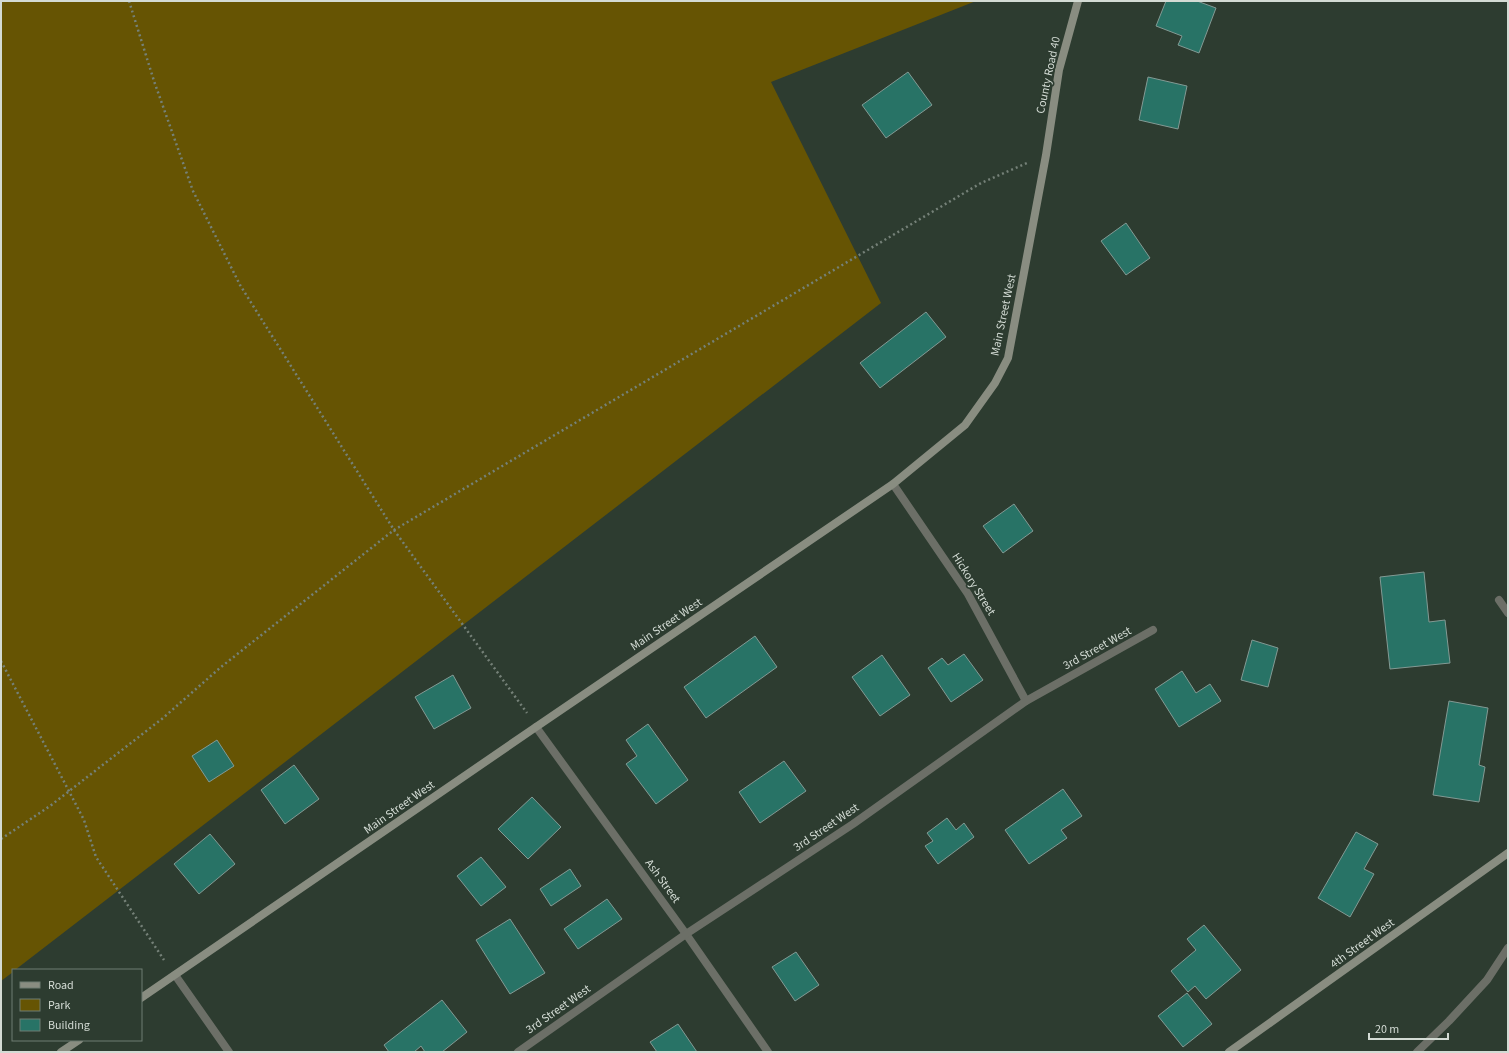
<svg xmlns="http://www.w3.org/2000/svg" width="1509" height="1053" viewBox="0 0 1509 1053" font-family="'Source Sans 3',sans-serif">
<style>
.green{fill:#665403}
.building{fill:#287366;stroke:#839a94}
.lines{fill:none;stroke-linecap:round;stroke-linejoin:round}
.path{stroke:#758178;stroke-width:2.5;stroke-dasharray:2 3;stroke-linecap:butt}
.lane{stroke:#6c6f67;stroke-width:8}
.street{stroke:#6c6f67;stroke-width:8}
.secondary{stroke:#898d81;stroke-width:8}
.labels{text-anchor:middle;stroke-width:3.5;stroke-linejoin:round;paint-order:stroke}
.street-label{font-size:12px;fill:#d3dbd4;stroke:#2d3c30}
</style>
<rect width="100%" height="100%" fill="#2d3c30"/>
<path class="green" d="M1 1H976L771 82 881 303 15 970H13V972L1 981Z"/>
<g class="building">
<path d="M1166 1H1197L1216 8 1199 53 1178 45 1182 36 1156 26Z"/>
<path d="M908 72 932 105 886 138 862 105Z"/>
<path d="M1148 77 1187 86 1178 129 1139 120Z"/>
<path d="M1126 223 1150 258 1126 275 1101 241Z"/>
<path d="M926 312 946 337 880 388 860 363Z"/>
<path d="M1014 504 1033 531 1003 553 983 526Z"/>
<path d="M1424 572 1429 622 1445 620 1450 663 1390 669 1380 577Z"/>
<path d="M755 636 777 667 706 718 684 687Z"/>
<path d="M1252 640 1278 648 1268 687 1241 680Z"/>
<path d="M964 654 983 680 951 702 928 668 942 658 948 665Z"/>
<path d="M882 655 910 695 880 716 852 677Z"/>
<path d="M1182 671 1196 693 1210 684 1221 701 1179 727 1155 689Z"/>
<path d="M453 675 471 708 434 729 415 697Z"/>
<path d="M1449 701 1488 708 1479 765 1485 767 1479 802 1433 795Z"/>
<path d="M648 724 688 780 656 804 626 764 637 756 626 740Z"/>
<path d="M217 740 234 766 209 782 192 756Z"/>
<path d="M784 761 806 791 760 823 739 792Z"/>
<path d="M294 765 319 799 285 824 261 790Z"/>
<path d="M1063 789 1082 816 1061 830 1067 838 1029 864 1005 830Z"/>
<path d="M532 797 561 827 528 859 498 829Z"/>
<path d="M947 818 956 830 964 823 974 837 938 864 925 846 933 841 927 833Z"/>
<path d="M1356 832 1378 844 1364 869 1374 874 1350 917 1318 898Z"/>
<path d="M210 834 235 864 199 894 174 864Z"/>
<path d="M481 857 506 887 481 906 457 876Z"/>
<path d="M570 869 581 886 551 906 540 889Z"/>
<path d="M607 899 622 919 578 949 564 929Z"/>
<path d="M510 919 545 973 510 994 476 940Z"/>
<path d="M1204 925 1241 970 1206 999 1195 986 1188 992 1171 971 1196 950 1187 939Z"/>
<path d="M796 952 819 985 795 1001 772 967Z"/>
<path d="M1187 993 1212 1024 1183 1047 1158 1016Z"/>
<path d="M442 1000 467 1032 442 1052H425L421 1046 414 1052H389L384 1045Z"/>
<path d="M678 1024 697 1052H657L650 1042Z"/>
</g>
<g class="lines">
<g class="path">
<path d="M129 1 154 81 193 191 240 285 394 530 527 713"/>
<path d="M1 661 84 820 96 857 164 960"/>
<path d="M1 839 50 806 163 718 221 667 394 530 981 183 1027 163"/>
</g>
<path class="lane" d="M1417 1052 1449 1021 1487 980 1508 948"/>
<g class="street">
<path d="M893 484 968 594 1026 701"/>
<path d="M1499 600 1508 613"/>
<path d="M536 727 686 934 768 1052"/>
<path d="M175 975 229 1052"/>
<path d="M518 1052 686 934 853 824 1026 701 1153 630"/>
</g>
<g class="secondary">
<path d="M141 998 536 727 893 484 965 425 995 383 1008 358 1046 155 1059 70 1078 1"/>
<path d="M61 1052 79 1040"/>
<path d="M1229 1052 1508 853"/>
</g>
</g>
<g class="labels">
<g class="street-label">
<text transform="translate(1048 75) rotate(-78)" y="4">County Road 40</text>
<text transform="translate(1003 315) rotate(-78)" y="4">Main Street West</text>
<text transform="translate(974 584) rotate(58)" y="4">Hickory Street</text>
<text transform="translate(666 624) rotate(-34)" y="4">Main Street West</text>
<text transform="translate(1097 648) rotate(-29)" y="4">3rd Street West</text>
<text transform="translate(399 807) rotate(-35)" y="4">Main Street West</text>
<text transform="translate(826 827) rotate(-34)" y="4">3rd Street West</text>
<text transform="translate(663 881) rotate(54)" y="4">Ash Street</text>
<text transform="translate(1362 943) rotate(-36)" y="4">4th Street West</text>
<text transform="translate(558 1009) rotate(-35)" y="4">3rd Street West</text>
</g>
</g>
<rect width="1509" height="1053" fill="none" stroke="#d3dbd4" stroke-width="4"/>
<rect x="12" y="969" width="130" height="72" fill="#2d3c30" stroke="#6f7c72"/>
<rect x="20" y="982" width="20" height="6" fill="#898d81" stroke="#6f7c72"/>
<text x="48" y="989" font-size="12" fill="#d3dbd4">Road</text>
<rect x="20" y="999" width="20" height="12" fill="#665403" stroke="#6f7c72"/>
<text x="48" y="1009" font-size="12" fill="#d3dbd4">Park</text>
<rect x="20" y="1019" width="20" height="12" fill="#287366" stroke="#6f7c72"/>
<text x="48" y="1029" font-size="12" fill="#d3dbd4">Building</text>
<path d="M1369 1033v6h79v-6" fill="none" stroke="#d3dbd4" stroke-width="2"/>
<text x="1375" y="1033" font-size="12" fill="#d3dbd4" stroke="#2d3c30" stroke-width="3" paint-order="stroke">20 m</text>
</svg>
